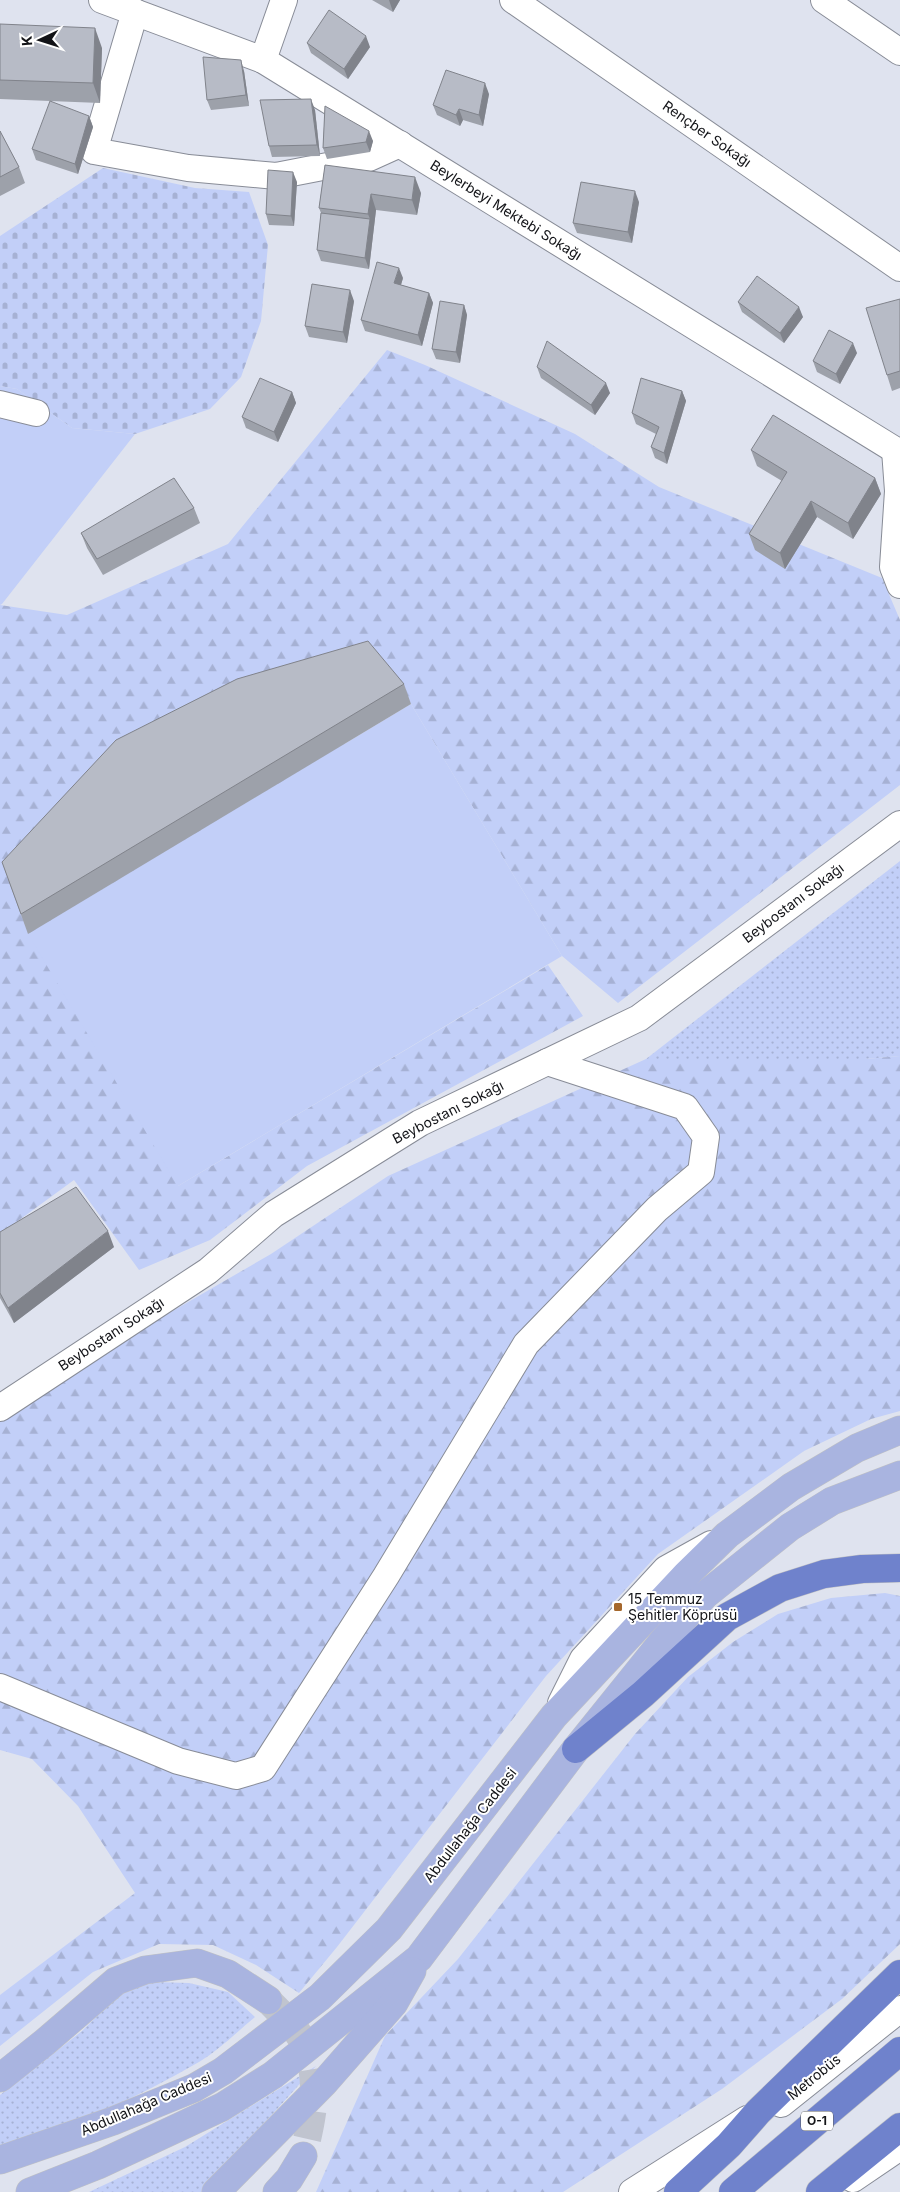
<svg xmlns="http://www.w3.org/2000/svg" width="900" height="2192" viewBox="0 0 900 2192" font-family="Inter,sans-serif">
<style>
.grass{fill:url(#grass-dots)}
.forest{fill:url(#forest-firs)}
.cemetery{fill:url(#cemetery-stones)}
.park{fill:#c2cff8}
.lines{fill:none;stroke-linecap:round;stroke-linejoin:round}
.major-tunnel{stroke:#c0c4cf;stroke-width:28;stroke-dasharray:28 14;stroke-linecap:butt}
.minor-casing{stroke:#888c97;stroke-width:28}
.major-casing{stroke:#c1c2c3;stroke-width:29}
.highway-casing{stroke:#c1c2c3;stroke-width:29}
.minor{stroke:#fff;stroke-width:26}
.major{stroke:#a9b4e0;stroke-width:28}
.highway{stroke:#6f82cc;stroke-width:28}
.wall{fill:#9da1aa}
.shaded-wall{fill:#80838b}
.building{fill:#b7bbc6;stroke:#80838b}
.poi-dot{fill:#a5672c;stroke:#fff;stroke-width:2}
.labels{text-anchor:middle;stroke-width:4;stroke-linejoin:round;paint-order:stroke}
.shield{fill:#fff;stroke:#595a5d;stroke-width:1}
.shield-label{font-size:12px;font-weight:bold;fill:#121317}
.street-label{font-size:14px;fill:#121317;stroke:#fff}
.poi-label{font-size:14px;fill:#121317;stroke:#fff;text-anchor:start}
</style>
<defs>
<pattern id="grass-dots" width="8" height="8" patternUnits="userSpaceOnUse" patternTransform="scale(1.25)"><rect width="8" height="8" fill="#c2cff8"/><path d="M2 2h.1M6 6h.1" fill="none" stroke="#a6b1d4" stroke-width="1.8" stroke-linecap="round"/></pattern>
<pattern id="forest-firs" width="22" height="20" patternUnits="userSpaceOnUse" patternTransform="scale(1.25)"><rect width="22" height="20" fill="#c2cff8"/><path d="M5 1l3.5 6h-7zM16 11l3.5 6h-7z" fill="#a6b1d4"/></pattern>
<pattern id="cemetery-stones" width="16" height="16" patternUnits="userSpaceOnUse" patternTransform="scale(1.25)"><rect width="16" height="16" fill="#c2cff8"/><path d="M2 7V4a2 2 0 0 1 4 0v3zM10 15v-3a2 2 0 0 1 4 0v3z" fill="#a6b1d4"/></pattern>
</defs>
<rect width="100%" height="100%" fill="#dfe3ef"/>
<g class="grass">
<path d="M900 861V1056L865 1059H646Z"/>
<path d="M152 1982 189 1983 228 1992 255 2017C237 2032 219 2050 199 2062 137 2098 68 2129 0 2151V2095L82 2031 119 1994Z"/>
<path d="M316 2066 202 2192H89L185 2147Z"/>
</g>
<g class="forest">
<path d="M387 350 425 365 575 434 659 487 882 578 900 620V785L618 1003 562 956 411 704 376 661 178 1186 548 965 583 1016 307 1166 210 1240 139 1270 74 1180 0 1234V605L67 615 228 544Z"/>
<path d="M900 1056V1411L871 1419 804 1451 658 1554 546 1676 337 1947 299 1993 256 1965 213 1945 159 1944 93 1972 0 2046V1995L135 1893 78 1806 32 1759 0 1750V1418L26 1396 271 1254 388 1176 646 1059H865Z"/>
<path d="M885 1593 900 1596V1944L842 1999 722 2089 563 2192H316L385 2036 458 1959 635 1734 688 1677 733 1642 778 1614 831 1598Z"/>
</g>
<path class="cemetery" d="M103 168 195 188 249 192 268 245 261 321 241 377 210 409 135 434 72 428 17 389 0 386V236Z"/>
<g class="park">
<path d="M0 386 17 389 72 428 135 434 2 604 0 605Z"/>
<path d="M411 704 562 956 178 1186 28 934Z"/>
</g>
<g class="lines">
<path class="major-tunnel" d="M268 2000C277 2010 289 2020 297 2032 324 2068 313 2116 303 2156"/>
<defs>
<g id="minor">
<path d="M102 0 263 60 895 450"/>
<path d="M513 0 900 268"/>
<path d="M824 0 900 52"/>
<path d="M135 12 94 151 188 168 276 176 369 158 400 144"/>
<path d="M263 60 284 0"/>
<path d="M0 404 36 413"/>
<path d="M895 450 898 491 893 567 900 585"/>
<path d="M0 1408 208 1271 274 1214 420 1123 639 1018 900 824"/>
<path d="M0 1687 178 1761 236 1776 263 1768 386 1576 526 1344 657 1209 701 1172 706 1137 685 1107 547 1062"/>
<path d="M561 1703 583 1659 666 1569 711 1544"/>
<path d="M781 2104 900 2009"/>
<path d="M853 2179 900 2147"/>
<path d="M632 2192 747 2119"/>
</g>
<g id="major">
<path d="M0 2078 45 2042 116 1981 145 1970 197 1963 228 1974 268 2000"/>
<path d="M0 2160 113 2121 194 2088 223 2071 320 1997 389 1929 554 1716 686 1575 727 1535 791 1487 857 1448 900 1430"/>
<path d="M30 2192 98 2165 222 2107 273 2075 419 1958 576 1749 663 1641 705 1595 790 1527 832 1501 900 1475"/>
<path d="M216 2192 324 2083 394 2003 412 1971"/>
<path d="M277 2192 289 2179 303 2156"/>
</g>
<g id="highway">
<path d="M576 1749 643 1694 727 1617 780 1588 824 1574 862 1569 900 1568"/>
<path d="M678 2192 729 2145 758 2112 900 1974"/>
<path d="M733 2192 900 2051"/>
<path d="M820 2192 900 2127"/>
</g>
</defs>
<use href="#minor" class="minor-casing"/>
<use href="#major" class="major-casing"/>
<use href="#highway" class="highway-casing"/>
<use href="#minor" class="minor"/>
<use href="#major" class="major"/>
<use href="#highway" class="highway"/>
</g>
<g class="wall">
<path d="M372 0H400L393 12Z"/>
<path d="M0 24 102 48 100 103 0 99Z"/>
<path d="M307 43 370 47 348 79 311 53Z"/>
<path d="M244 71 249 106 211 110 207 100Z"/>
<path d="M489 94 483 126 463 120 460 126 437 115 433 105Z"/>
<path d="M325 106 373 141 370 152 327 159 323 148Z"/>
<path d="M315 110 320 156 272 157 269 146Z"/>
<path d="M89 116 93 127 78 174 36 160 32 149Z"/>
<path d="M0 131 19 167 25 183 0 196Z"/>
<path d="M325 165 421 193 417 215 376 210 369 269 321 261 317 250 321 213 319 208Z"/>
<path d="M297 182 294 226 269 225 266 214Z"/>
<path d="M639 202 632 243 577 233 573 223Z"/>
<path d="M403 278 401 285 429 293 433 303 422 346 365 331 361 320Z"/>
<path d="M900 299V388L892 391 887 375Z"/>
<path d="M354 301 347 343 309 337 305 326Z"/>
<path d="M738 302 803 317 784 343 742 312Z"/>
<path d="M464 305 467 315 460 363 436 359 432 349Z"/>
<path d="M857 353 840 384 817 372 813 361Z"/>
<path d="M537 367 610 393 595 415 541 378Z"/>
<path d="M682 391 686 401 667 464 655 458 651 447 656 434 636 424 632 413Z"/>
<path d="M292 392 296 403 278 442 246 428 242 417Z"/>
<path d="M751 450 875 478 881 494 853 539 817 517 785 569 755 550 749 534 782 481 757 466Z"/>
<path d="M194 508 200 523 103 575 87 548 81 533Z"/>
<path d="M404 684 411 704 28 934 2 862Z"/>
<path d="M0 1232 114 1247 14 1323 0 1298Z"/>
</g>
<g class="shaded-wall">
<path d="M389 0H400L393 12Z"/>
<path d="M95 28 102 48 100 103 93 83Z"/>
<path d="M366 36 370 47 348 79 344 69Z"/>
<path d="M241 60 244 71 249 106 246 95Z"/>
<path d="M485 83 489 94 483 126 479 115Z"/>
<path d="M311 99 315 110 320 156 317 145Z"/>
<path d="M459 109 463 120 460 126 456 115Z"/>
<path d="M89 116 93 127 78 174 75 164Z"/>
<path d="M369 131 373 141 370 152 366 142Z"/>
<path d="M293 172 297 182 294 226 291 216Z"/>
<path d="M415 177 421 193 417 215 412 200Z"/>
<path d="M635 191 639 202 632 243 628 232Z"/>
<path d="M371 194 376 210 369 269 365 258 370 219 368 214Z"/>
<path d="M399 268 403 278 398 294 394 283Z"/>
<path d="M350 290 354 301 347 343 343 332Z"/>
<path d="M429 293 433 303 422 346 418 335Z"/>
<path d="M464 305 467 315 460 363 456 352Z"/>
<path d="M799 307 803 317 784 343 780 333Z"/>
<path d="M853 343 857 353 840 384 836 374Z"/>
<path d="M606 383 610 393 595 415 591 405Z"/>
<path d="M682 391 686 401 667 464 664 453Z"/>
<path d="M292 392 296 403 278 442 274 432Z"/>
<path d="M875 478 881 494 853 539 848 523Z"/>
<path d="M811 501 817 517 785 569 780 553Z"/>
<path d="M108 1231 114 1247 14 1323 8 1308Z"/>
</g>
<g class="building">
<path d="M329 10 366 36 344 69 307 43Z"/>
<path d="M0 24 95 28 93 83 0 80Z"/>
<path d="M203 57 241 60 246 95 207 100Z"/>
<path d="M446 70 485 83 479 115 459 109 456 115 433 105Z"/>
<path d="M311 99 317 145 269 146 260 100Z"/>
<path d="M50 101 89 116 75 164 32 149Z"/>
<path d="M325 106 369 131 366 142 323 148Z"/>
<path d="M0 131 19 167 0 177Z"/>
<path d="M325 165 415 177 412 200 371 194 368 214 319 208Z"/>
<path d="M268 170 293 172 291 216 266 214Z"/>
<path d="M581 182 635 191 628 232 573 223Z"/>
<path d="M321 213 370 219 365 258 317 250Z"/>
<path d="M377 262 399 268 394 283 429 293 418 335 361 320Z"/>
<path d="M757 276 799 307 780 333 738 302Z"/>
<path d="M312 284 350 290 343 332 305 326Z"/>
<path d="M900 299V371L887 375 866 308Z"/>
<path d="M440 301 464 305 456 352 432 349Z"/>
<path d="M829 330 853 343 836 374 813 361Z"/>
<path d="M547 341 606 383 591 405 537 367Z"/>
<path d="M260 378 292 392 274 432 242 417Z"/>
<path d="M641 378 682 391 664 453 651 447 659 427 632 413Z"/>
<path d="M773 415 875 478 848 523 811 501 780 553 749 534 787 472 751 450Z"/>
<path d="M174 478 194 508 97 559 81 533Z"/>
<path d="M368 641 404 684 21 914 2 862 116 740 237 679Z"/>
<path d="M76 1187 108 1231 8 1308 0 1293V1232Z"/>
</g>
<rect class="poi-dot" x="613" y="1602" width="10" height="10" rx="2.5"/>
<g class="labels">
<rect class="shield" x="801" y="2111.5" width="32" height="19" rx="4"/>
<g class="shield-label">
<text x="817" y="2125">O-1</text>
</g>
<g class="street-label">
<text transform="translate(707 134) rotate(35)" y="5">Rençber Sokağı</text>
<text transform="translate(506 210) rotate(32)" y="5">Beylerbeyi Mektebi Sokağı</text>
<text transform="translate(793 903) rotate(-37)" y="5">Beybostanı Sokağı</text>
<text transform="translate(448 1112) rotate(-27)" y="5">Beybostanı Sokağı</text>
<text transform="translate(111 1334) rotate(-33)" y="5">Beybostanı Sokağı</text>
<text transform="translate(470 1825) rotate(-52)" y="5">Abdullahağa Caddesi</text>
<text transform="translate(814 2077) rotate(-39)" y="5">Metrobüs</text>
<text transform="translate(146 2104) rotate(-23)" y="5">Abdullahağa Caddesi</text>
</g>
<g class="poi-label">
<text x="628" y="1604">15 Temmuz<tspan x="628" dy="16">Şehitler Köprüsü</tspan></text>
</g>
</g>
<g transform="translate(40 40) rotate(266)" stroke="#ffffff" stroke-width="4" paint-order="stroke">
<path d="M0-4L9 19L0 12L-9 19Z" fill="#121317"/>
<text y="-8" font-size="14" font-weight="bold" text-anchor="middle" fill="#121317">K</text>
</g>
</svg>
